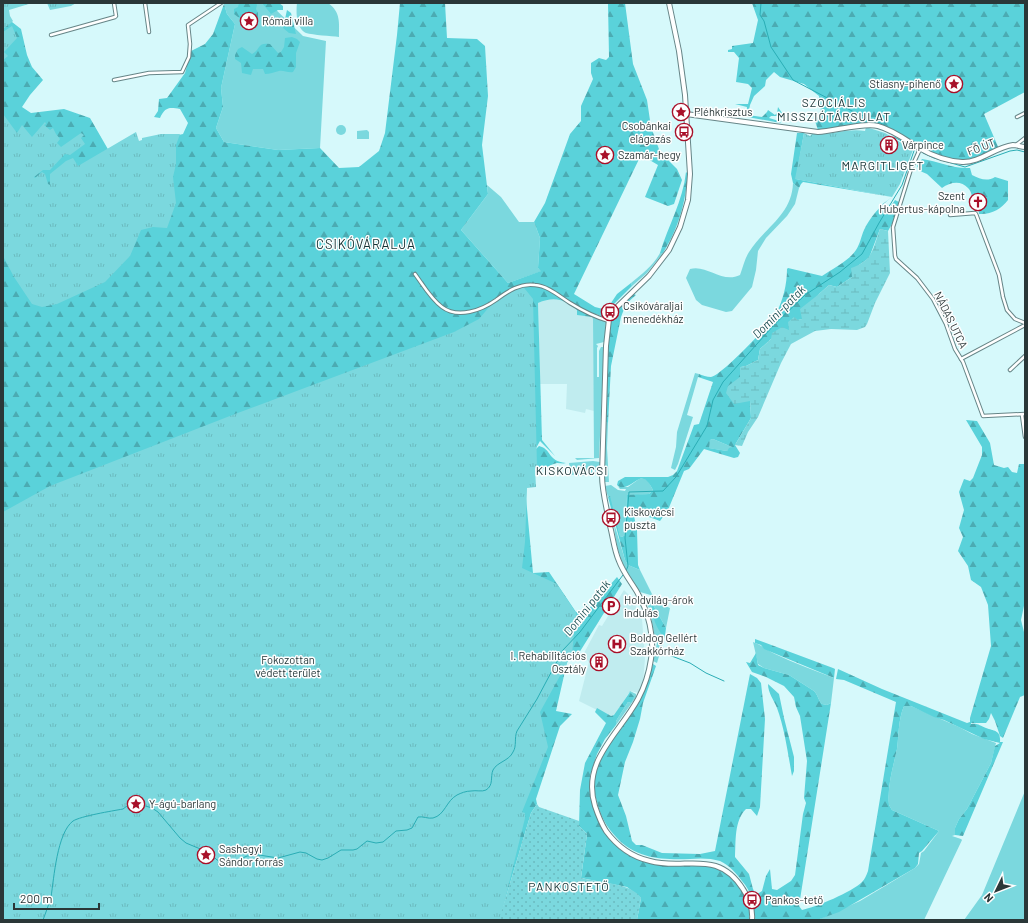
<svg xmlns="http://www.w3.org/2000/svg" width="1028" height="923" viewBox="0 0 1028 923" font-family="Barlow,sans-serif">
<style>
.built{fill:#c0ecef}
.grass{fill:#7bd8de}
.forest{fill:url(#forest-firs);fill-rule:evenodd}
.wetland{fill:url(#wetland-marsh)}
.park{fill:url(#park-tufts)}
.garden{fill:url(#garden-dots)}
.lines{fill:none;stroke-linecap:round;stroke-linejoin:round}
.stream{stroke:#2aadb5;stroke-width:1}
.street-casing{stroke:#668587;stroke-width:4.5}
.secondary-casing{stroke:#668587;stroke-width:6}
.street{stroke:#fff;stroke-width:2.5}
.secondary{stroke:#fff;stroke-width:4}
.labels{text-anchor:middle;stroke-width:3;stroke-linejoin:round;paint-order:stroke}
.poi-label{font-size:11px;fill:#2a3738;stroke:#fefefe;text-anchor:start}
.street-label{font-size:11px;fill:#2a3738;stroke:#fefefe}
.park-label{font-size:11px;fill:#1a2f31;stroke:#fefefe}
.neighbourhood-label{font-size:12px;letter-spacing:1px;fill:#153335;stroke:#fefefe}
.water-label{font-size:12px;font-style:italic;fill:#1e5256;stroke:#fefefe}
.quarter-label{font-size:13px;letter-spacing:1px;fill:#153335;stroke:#fefefe}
</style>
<defs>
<pattern id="forest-firs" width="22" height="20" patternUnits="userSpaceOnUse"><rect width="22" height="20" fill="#5ad2da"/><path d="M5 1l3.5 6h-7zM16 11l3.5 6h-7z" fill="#4babb2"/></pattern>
<pattern id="wetland-marsh" width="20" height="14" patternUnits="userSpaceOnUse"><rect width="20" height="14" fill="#7bd8de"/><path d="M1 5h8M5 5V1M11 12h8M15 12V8" fill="none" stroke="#6ababf"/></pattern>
<pattern id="park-tufts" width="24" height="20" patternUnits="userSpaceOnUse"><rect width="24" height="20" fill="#7bd8de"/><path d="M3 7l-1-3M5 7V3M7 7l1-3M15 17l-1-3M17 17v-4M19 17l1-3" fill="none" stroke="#6ababf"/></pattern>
<pattern id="garden-dots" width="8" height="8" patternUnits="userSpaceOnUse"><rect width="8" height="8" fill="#7bd8de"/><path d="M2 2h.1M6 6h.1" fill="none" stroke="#6ababf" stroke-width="1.8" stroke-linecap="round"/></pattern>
</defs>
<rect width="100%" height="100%" fill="#d6f9fb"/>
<g class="built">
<path d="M546 299H555L567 302 577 310 578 315 592 317 593 319 594 411 586 409 585 413 566 409 567 384H540L538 303Z"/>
<path d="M624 590 631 597 642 619 645 659 643 682 639 693 630 691 613 718 579 701 589 662 583 655 599 625 602 626Z"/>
</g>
<g class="grass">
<path d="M226 3H269L303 36 326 41 320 148 278 150 224 142 216 128 223 107 221 88 235 24 227 14 224 4Z"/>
<path d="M297 3H328C341 12 339 23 339 37 331 36 313 35 306 33 296 28 296 12 297 3Z"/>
<circle cx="341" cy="130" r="5"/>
<path d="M367 130 369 132V139H357V131Z"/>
<path d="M793 183 799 188 795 204 787 216 766 238 758 251 756 270 752 287 732 311 726 312 702 305 696 300 686 278 690 269C707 264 722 284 740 275 743 267 745 258 749 252 765 227 792 215 793 183Z"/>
<path d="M487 185 501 197 519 222H534L540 238 538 268 542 271 508 283 461 230 488 194Z"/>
<path d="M660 253H663L647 273 632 286 631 283C642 274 653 266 660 253Z"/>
<path d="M593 316 606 321V323L604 342 596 344 598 346 597 348V377H599V351L601 347H604L599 458 577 460 575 458H594L593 319 592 317Z"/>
<path d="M695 373 699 374 698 377 687 415 693 417 678 464 675 470 671 468 676 447 677 432Z"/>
<path d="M605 422 608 423 607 448 609 482H605L603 479Z"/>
<path d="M713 439 732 447 727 451 708 448 710 440Z"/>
<path d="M593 461 600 462V474L577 476V474L571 475 569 463Z"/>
<path d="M644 478 648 481 653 490 649 494 627 496 625 535 622 537 620 536 609 496 608 497 605 486 611 485 618 490 625 491 626 489H620L617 485 619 487H628L639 479Z"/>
<path d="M614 523 625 560 628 565 640 570 652 594 654 596 640 592C623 566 616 554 614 523Z"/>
<path d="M642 596 670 608 666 628 652 603 662 635 665 636 657 663 653 661 657 643H656L651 617 649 608Z"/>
<path d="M753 642C761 645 767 650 775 654 794 663 814 670 834 678L831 703 827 705 822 704C818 700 818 695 814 691L789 675 764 668 758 664Z"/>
<path d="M630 691 636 694V697L616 725V721L628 702 631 703 630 692 628 694Z"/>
<path d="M904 706H911L959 727 972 734 996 743 991 763 967 809 959 819 955 828V835L952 836 961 839 962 840 924 920H817L860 901 915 868 919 864 921 853 924 851 939 831 892 810 889 805C887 786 893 768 897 749 899 735 898 720 904 706Z"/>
<path d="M1025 791V920H964L982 895Z"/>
</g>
<g class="forest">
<path d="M3 3 12 22 21 29 27 55 32 67 43 80 30 95 22 107 31 113 64 109 90 118 109 151 183 134 188 123 180 109C169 107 165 107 160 118L154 117 158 111 159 99 167 98 185 73 191 51 205 44 213 34 224 4 227 14 235 24 221 88 223 107 216 128 224 142 278 150 320 148 339 168 359 167 379 151 385 133 397 35 400 3H445L447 38 477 39 485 46 488 96 482 145 488 194 461 230 508 283 541 271 538 268 540 238 534 222 545 203 570 134 581 121V106L593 79 591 73V63L599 58 606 60 609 57 608 3H625L633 64 647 100 651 127 660 152 677 169 682 180 674 204 668 206 645 197 658 165 641 155 574 294 595 307 603 309 609 306 617 294 631 283 632 286 611 307 608 316 606 318 596 314 592 317 577 315V310C564 299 554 296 538 303L542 440 555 456 540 441 535 450 539 446C552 449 547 461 566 463 564 464 560 463 557 463 543 466 548 473 531 467L527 470 526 498 533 573 549 572 576 612 585 613 617 577 622 584 579 653 568 658 556 711 572 714 560 726 536 799 537 804 531 813 499 920H3Z"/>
<path d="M239 3H256L257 5 256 9 258 13V18L250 23 242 20 234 14V9L238 7Z"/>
<path d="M262 3H279L283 6V10H278L271 14Z"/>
<path d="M752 3H1025V92L984 114 999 149 974 159 966 161 956 160 930 152 885 125 870 124 818 130 815 121 821 112 819 96 804 84 780 77 774 72 766 80 765 86 754 96 750 105 748 115 762 117 767 112 768 110 775 115 777 113 778 107 782 113 780 116H771L769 118 779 121 781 123 736 115 735 114 736 113 746 114 747 107 735 104H748L752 88 748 84 736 82 739 58 734 52H728V50L732 49V46L753 43 758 20Z"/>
<path d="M287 10 291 13 296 34 289 33 283 28Z"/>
<path d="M292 37 297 39 300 42 296 53V67L293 72C288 73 283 70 279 71 274 72 270 74 265 74L263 69H253L251 75 242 73 241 63 235 59V55L238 49 242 47 252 54C261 49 257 42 270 44L278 53 281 52 284 47 285 38Z"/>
<path d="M797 133H804L796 179 892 197 880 206 886 213 895 200 899 202 894 220 888 231 880 229 869 258 859 265 852 277 837 287 829 285 819 294 803 319 798 320 789 330 771 339 760 349 758 360 746 366 741 367 750 400 751 418 735 445 740 453 738 457 734 458 704 449 689 469 684 471 668 510 660 521 638 513 634 516 637 530 638 565 640 570 628 565 625 560 608 497 610 496 620 536 622 537 625 535 627 495 649 494 653 490C641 467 638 485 621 488L617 485 618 481 625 477H668L673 475 677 471 694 425 699 424 713 382 698 377 699 374C702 375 707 377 711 377 721 376 770 324 776 314 783 300 787 285 787 269L788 268 822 276C832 269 849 261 856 250 860 244 861 237 864 230 870 217 880 206 892 197L803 182 801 184 799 188 793 183 791 174ZM713 439 732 447 729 448 727 451 709 448 710 440Z"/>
<path d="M922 159C938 161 953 169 970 168L972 175C980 179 987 182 995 177L1008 181V200C1001 209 991 215 979 214 979 208 976 208 974 203 972 198 972 192 968 188 961 180 950 182 942 188L927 174 920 171 917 166Z"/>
<path d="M686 172 688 174C685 204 679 227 663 253H660C668 226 683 201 686 172Z"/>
<path d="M632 293 636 295 626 304 621 317 611 366 608 423 605 422 609 330C613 312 620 306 632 293Z"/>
<path d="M966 420 977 421 990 443 994 465 1004 468 1008 467 1012 472 1017 473 1019 464H1025V538L1024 542 1025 544V601L1021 620 1025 636V695L1020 697 1003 738 1000 736 995 721 991 713 989 719 986 723H971V724C978 723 980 726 986 728 994 731 1001 730 1000 742H1003L963 836 955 835V828L959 819 967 809 991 763 995 746 1000 743 984 739 944 720 934 717 911 706H904C898 720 899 735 897 749 893 768 887 786 889 805L892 810 939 831 922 851 919 853 918 864 915 868 839 912 817 920H754C755 906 752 892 742 881 736 873 729 865 720 861 711 858 699 858 690 859 664 860 636 859 617 838 607 828 600 815 597 802 595 795 593 788 594 781 594 754 624 725 638 703 646 691 649 677 653 664L656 666 643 703 640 719 633 742 625 762 618 795 626 816 632 841 636 845H642L662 853 700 854 715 851 750 674 757 678 761 683 765 719 760 807 757 816 751 809H746C734 821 736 841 735 857L749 874 753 889 756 895 762 891 766 876 770 869 772 889 777 890 791 881 795 875 803 814 806 803 804 798 807 761 800 716 796 707 794 697 784 686 766 677 752 672 746 662 750 663 756 653 758 665 764 668 789 675 814 691C818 695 818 700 822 704L827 705 831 703 799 906 802 910C816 907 852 892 862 882 865 879 866 876 868 871L896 702 844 680 836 679 838 669 882 689 967 723 970 722V718L991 646 988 605 981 587 971 580 968 566 958 551 963 537 959 528 964 510 959 492 964 479 970 481 973 478 982 455V447Z"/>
<path d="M652 600V603L666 628 665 636 662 635C655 625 650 612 652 600Z"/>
<path d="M755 639 833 668 835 669 834 678 764 649 761 645 755 643Z"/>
<path d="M768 684 779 694 784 718 794 757V771L792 776C788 754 785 730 777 708 774 700 768 693 768 684Z"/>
<path d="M630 692 634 697 631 703 628 702 616 721V725L605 739 597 754 590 776V785L591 798 596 814 612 839 638 857 662 862H701L729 873 746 896 749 906V920H637L641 898 627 887 581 878 587 834 579 826 580 790 585 763 606 723 595 712 597 708 611 716 614 715Z"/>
</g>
<path class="wetland" d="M880 229 888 231 890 273 875 303 867 324 865 327 857 330 831 329 815 331 791 344 781 363 758 417 748 432 742 446 735 445 751 418 750 401 734 404 726 393 728 386 740 377V367L746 366 758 360 760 349 771 339 772 333 782 327 789 330 788 322 794 317 798 320 802 319 800 309 819 294 829 285 837 287 852 277 851 268C873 261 873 248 880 229Z"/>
<g class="park">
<path d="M3 3H32L9 10 10 16 13 21 11 23 3 29Z"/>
<path d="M47 3H76L71 6 50 10Z"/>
<path d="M12 26 17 38 4 52 8 56 3 60V32Z"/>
<path d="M3 114 17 133 22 125 32 137 45 122 46 124 44 125 50 130 53 128 56 134 60 139 57 143 61 147 81 133 84 135 81 138 85 144 70 155 65 154 50 170H43L34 177 35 178 42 172 45 174 48 184 50 185V174L66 161 73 158 78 166 136 132 139 141 142 140V138L161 134H180L176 145V164L173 177 176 203 167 228 153 227 141 230 130 256 105 282 57 304 42 307 32 304 14 277 3 256Z"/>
<path d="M866 127 885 133 913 150 900 184 892 197 795 179 804 133 810 136 812 134C829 135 849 128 865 131Z"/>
<path d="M521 284 533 299 537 468H535L536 487 527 488 525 542 522 568 557 584 576 613 572 654 540 712 548 747 522 812 525 813V818L500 920H3V512L50 486 235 414 454 332 479 319 490 306Z"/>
</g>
<path class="garden" d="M537 804 539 807 579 821V826L587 834 581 878C597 882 632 883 641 898L637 920H499L531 813Z"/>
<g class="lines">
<g class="stream">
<path d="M761 3 760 15 764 21 771 47 793 80 852 111 885 125 889 128"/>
<path d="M894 137 919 150"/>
<path d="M923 153 934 158 965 167 1010 151 1017 150 1025 152"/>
<path d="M626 571 628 566 625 538 629 492 663 491 676 477 707 426 713 400 723 382 773 326 805 295 840 272 862 254 879 223 902 185 915 148"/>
<path d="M667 649 669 655 690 663 706 673 724 681"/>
<path d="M43 920C46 912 49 904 51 897 54 878 57 833 73 821 81 816 112 811 123 809L127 806 132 807 139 804 152 808 158 812 180 838 186 843 210 853 217 860 229 863 234 862 247 856 259 855 278 858 300 852 306 853 317 859 322 860 328 858 341 850H353L357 849 367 841 376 843 383 842 396 831 407 830 412 828 418 817C423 816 428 819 433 818 445 815 446 801 457 795 461 793 466 791 471 791 476 790 482 792 486 790 494 785 490 777 493 770 497 762 509 761 513 752 517 746 514 738 517 731L537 699 563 650 580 632 623 575"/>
</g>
<defs>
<g id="street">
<path d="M145 3 149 32"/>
<path d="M51 35 115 17 116 16 114 3"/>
<path d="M114 80 149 73 182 72 189 57 190 44 188 25 221 3"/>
<path d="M1017 117 1025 113"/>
<path d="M1016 145 1025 138"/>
<path d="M920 149 911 169 893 227 895 256 896 259 917 278 933 299 946 324 955 349 963 362 983 416 1025 414"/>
<path d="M950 215 975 213 976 214 999 275 1003 297 1007 310 1015 319 1025 323"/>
<path d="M415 274C423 285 431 299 442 307 458 319 482 310 496 300 508 291 520 283 535 285 548 286 559 296 570 303 583 311 594 317 609 321"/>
<path d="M961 359 1025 325"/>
<path d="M1010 370 1025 356"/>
<path d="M1022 415 1025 437"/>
</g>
<g id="secondary">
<path d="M669 3 679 51 685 95 690 174 688 200 680 227 669 250 649 276 617 307 609 319 606 346 602 475C602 492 607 509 610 526 613 537 614 550 619 561 623 572 631 582 637 592 648 611 655 637 651 659 649 673 645 686 638 699 619 734 581 761 595 806 598 815 601 823 606 831 617 846 632 857 650 861 685 871 717 848 743 889 749 898 753 909 752 920"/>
<path d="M686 114 818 132C835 131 864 122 878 126 893 130 906 140 919 148 931 155 947 161 962 162 980 163 995 147 1013 145 1017 145 1021 147 1025 147"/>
</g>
</defs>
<use href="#street" class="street-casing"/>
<use href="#secondary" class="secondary-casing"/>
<use href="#street" class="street"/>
<use href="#secondary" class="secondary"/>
</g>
<defs>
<symbol id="sight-ring" viewBox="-11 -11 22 22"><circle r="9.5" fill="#fefefe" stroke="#a81029" stroke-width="1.5"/><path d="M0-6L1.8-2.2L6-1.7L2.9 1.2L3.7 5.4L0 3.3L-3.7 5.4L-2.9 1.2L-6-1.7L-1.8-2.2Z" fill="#a81029"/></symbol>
<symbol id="bus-ring" viewBox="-11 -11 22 22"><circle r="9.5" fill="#fefefe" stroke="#a81029" stroke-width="1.5"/><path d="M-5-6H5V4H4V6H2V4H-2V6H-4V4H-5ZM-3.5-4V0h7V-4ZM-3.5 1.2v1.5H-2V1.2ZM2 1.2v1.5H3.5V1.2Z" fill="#a81029"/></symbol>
<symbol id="building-ring" viewBox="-11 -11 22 22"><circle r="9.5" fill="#fefefe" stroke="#a81029" stroke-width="1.5"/><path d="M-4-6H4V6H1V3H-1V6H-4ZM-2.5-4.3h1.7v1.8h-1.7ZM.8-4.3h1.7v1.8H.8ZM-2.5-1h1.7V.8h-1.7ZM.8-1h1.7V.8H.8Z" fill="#a81029"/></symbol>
<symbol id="church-ring" viewBox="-11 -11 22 22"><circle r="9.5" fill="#fefefe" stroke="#a81029" stroke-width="1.5"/><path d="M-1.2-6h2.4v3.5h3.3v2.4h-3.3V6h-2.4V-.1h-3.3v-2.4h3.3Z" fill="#a81029"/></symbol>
<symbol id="parking-ring" viewBox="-11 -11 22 22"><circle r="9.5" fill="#fefefe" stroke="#a81029" stroke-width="1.5"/><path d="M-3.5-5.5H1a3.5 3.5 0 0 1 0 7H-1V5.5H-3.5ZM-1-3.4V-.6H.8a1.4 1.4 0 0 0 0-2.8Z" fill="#a81029"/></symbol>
<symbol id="hospital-ring" viewBox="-11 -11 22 22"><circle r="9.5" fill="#fefefe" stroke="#a81029" stroke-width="1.5"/><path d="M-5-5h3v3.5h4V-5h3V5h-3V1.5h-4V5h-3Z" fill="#a81029"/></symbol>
</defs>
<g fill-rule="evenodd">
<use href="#sight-ring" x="239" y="11" width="20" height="20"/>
<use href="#sight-ring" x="944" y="74" width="20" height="20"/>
<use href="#sight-ring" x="671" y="102" width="20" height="20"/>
<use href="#bus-ring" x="674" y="122" width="20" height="20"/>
<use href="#building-ring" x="879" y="135" width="20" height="20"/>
<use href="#sight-ring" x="595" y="145" width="20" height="20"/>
<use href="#church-ring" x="968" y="192" width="20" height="20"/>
<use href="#bus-ring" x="600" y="302" width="20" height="20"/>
<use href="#bus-ring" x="601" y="508" width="20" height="20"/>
<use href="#parking-ring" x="601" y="596" width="20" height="20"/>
<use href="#hospital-ring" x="607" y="634" width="20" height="20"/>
<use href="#building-ring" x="589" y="652" width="20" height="20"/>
<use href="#sight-ring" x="126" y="794" width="20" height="20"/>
<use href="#sight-ring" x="196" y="845" width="20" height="20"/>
<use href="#bus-ring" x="742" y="890" width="20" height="20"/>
</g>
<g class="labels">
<g class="poi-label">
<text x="262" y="25">Római villa</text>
<text x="941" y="88" text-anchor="end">Stiasny-pihenő</text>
<text x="694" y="116">Pléhkrisztus</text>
<text x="671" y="130" text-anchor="end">Csobánkai<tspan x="671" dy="13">elágazás</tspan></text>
<text x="902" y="149">Várpince</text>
<text x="618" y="159">Szamár-hegy</text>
<text x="965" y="200" text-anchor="end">Szent<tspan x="965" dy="13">Hubertus-kápolna</tspan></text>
<text x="623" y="310">Csikóváraljai<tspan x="623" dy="13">menedékház</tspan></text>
<text x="624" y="516">Kiskovácsi<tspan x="624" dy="13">puszta</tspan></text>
<text x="624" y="604">Holdvilág-árok<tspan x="624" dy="13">indulás</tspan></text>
<text x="630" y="642">Boldog Gellért<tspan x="630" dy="13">Szakkórház</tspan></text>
<text x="586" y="660" text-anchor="end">I. Rehabilitációs<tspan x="586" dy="13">Osztály</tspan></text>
<text x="149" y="808">Y-ágú-barlang</text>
<text x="219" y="853">Sashegyi<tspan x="219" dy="13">Sándor forrás</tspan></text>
<text x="765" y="904">Pankos-tető</text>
</g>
<g class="street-label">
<text transform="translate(981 147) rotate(-21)" y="4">FŐ ÚT</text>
<text transform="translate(951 320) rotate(64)" y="4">NÁDAS UTCA</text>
</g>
<g class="park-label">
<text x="288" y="664">Fokozottan<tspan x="288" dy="13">védett terület</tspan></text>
</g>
<g class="neighbourhood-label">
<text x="834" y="107">SZOCIÁLIS<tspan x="834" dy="14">MISSZIÓTÁRSULAT</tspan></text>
<text x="883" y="170">MARGITLIGET</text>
<text x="572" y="475">KISKOVÁCSI</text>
<text x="569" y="891">PANKOSTETŐ</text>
</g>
<g class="water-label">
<text transform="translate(779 312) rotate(-45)" y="4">Domini-patak</text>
<text transform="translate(587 608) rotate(-52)" y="4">Domini patak</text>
</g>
<g class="quarter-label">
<text x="366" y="249">CSIKÓVÁRALJA</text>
</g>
</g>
<rect width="1028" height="923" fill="none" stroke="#2a3738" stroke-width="8"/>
<g transform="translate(996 891) rotate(227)" stroke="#fefefe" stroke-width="3" paint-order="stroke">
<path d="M0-3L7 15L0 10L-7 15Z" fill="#2a3738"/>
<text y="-6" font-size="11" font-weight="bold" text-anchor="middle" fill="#2a3738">N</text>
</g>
<path d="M14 903v6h85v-6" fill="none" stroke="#2a3738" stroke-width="2"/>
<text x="20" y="903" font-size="12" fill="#2a3738" stroke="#fefefe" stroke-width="3" paint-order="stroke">200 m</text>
</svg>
